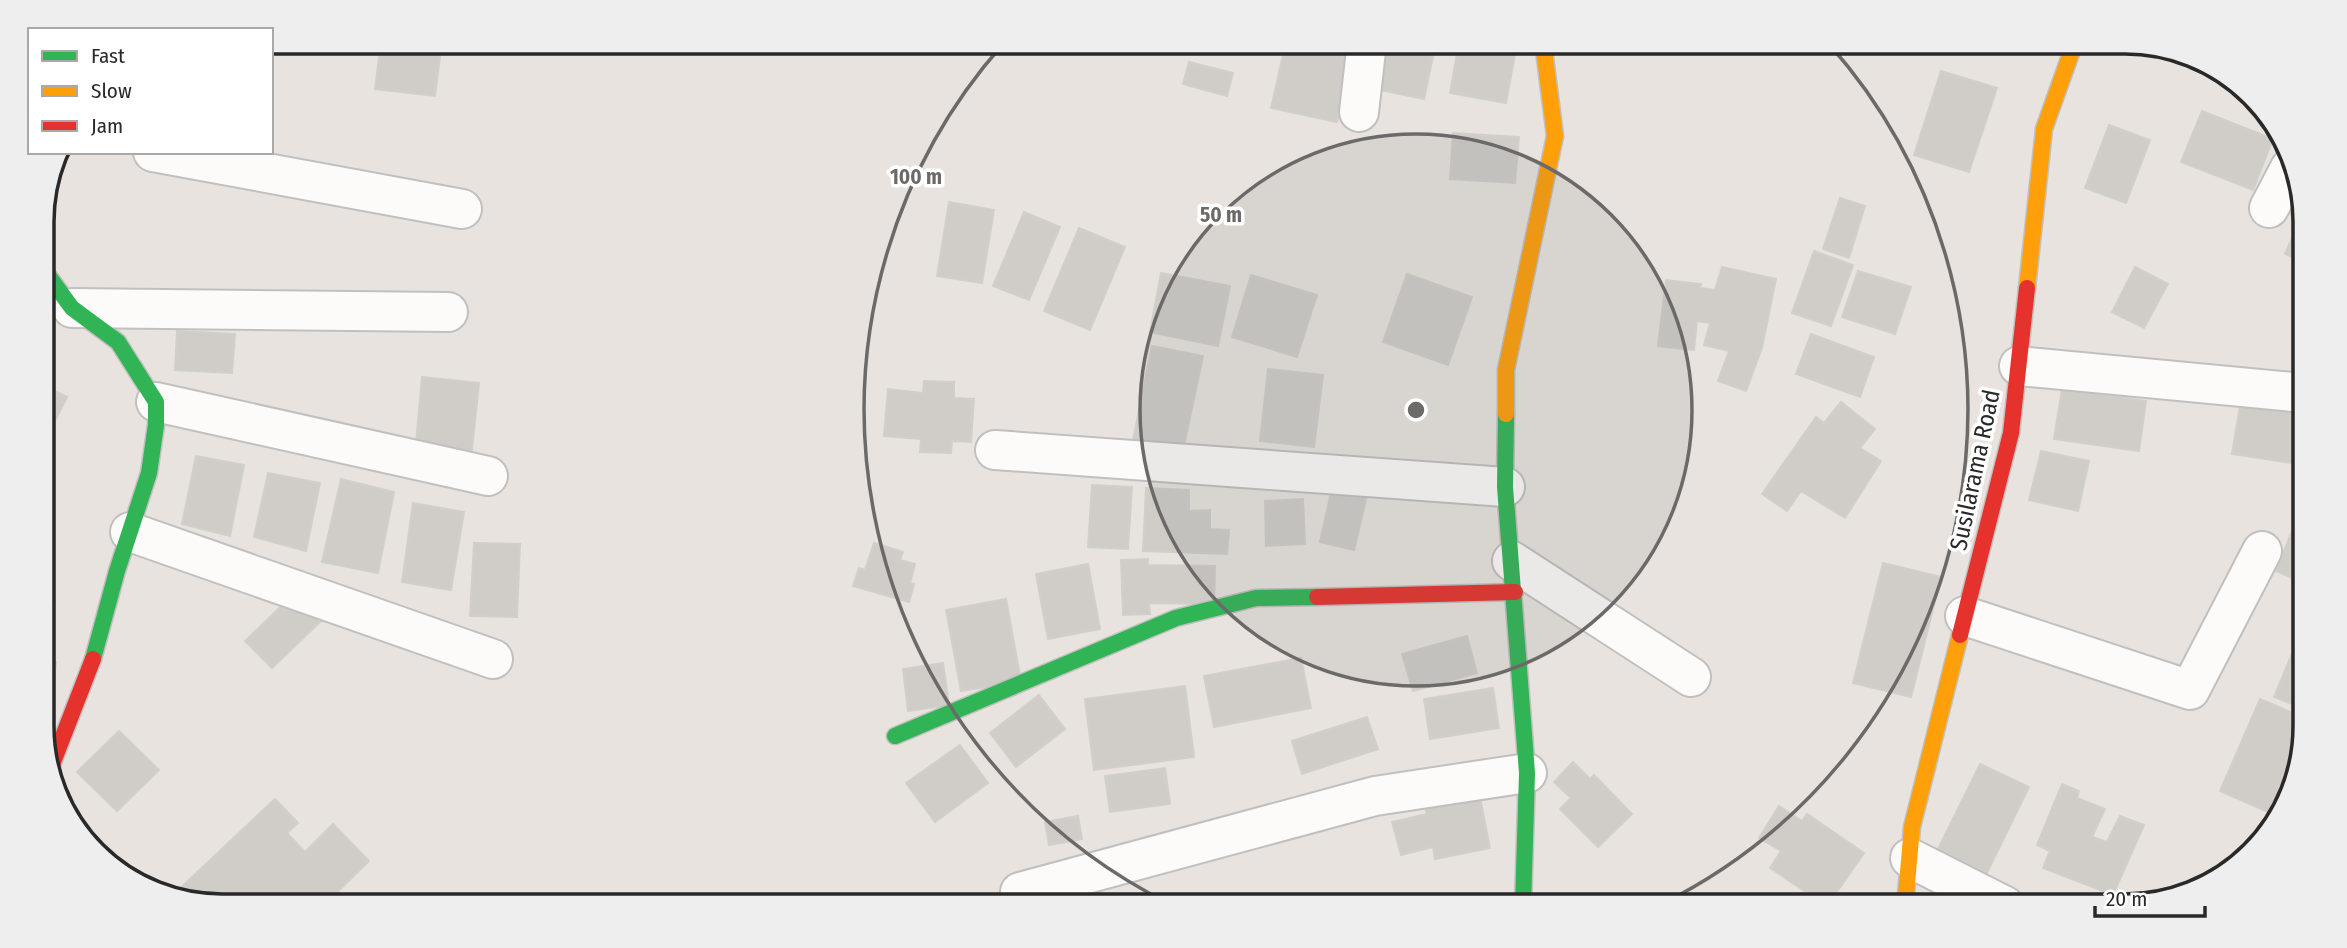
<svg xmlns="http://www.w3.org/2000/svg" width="2347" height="948" viewBox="0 0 2347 948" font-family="'Fira Sans Condensed',sans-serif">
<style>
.building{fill:#d0cdc9;stroke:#d2cfca;stroke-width:2}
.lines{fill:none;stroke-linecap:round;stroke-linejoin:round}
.street-casing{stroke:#c1c0c0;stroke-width:42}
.fast-casing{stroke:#c1c0c0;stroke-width:19}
.slow-casing{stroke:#c1c0c0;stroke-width:19}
.jam-casing{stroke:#c1c0c0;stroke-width:19}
.street{stroke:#fcfbfa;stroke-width:38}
.fast{stroke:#30b455;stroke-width:16}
.slow{stroke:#ff9f0a;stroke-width:16}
.jam{stroke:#e5322d;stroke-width:16}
.ring{fill:none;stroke:#6c6a68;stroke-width:3.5}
.labels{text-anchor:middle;stroke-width:7;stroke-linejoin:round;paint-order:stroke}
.street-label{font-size:24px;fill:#292929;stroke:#fff}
.rim{fill:none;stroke:#292929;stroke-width:3.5}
.centre{fill:#6c6a68;stroke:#fff;stroke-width:3.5}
.ring-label{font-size:21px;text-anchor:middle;font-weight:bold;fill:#6c6a68;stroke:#fff;stroke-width:7;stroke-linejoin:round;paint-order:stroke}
</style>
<rect width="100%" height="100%" fill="#e8e3de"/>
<g class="building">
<path d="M381 42H442L435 96 375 89Z"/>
<path d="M1286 42H1354L1337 122 1271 108Z"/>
<path d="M1386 42H1436L1424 99 1376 89Z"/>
<path d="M1459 42H1477L1516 49 1506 103 1450 93Z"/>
<path d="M1599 42H1644V44L1599 49Z"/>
<path d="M1189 62 1233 73 1227 96 1183 84Z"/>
<path d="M1941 71 1997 88 1969 172 1914 155Z"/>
<path d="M2215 73 2259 103 2253 110 2213 76Z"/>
<path d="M2202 111 2273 139 2253 190 2181 162Z"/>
<path d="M2109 125 2150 140 2126 203 2085 188Z"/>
<path d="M1453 133 1519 137 1515 183 1450 179Z"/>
<path d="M2295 179 2303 198V220L2281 210Z"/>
<path d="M1840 198 1865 206 1849 258 1823 249Z"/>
<path d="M949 202 994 210 982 283 937 276Z"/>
<path d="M1024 212 1060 227 1029 300 993 286Z"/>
<path d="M1079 228 1125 247 1090 330 1044 311Z"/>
<path d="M2296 229 2304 232V262L2285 254Z"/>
<path d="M1814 251 1853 265 1831 326 1792 313Z"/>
<path d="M1722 267 1776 279 1762 348 1746 391 1718 381 1729 351 1704 345 1710 323 1697 321 1694 350 1658 346 1666 280 1701 284 1700 288 1715 290Z"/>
<path d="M2135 267 2168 284 2144 328 2112 312Z"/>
<path d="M1858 271 1911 287 1895 334 1842 317Z"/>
<path d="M1161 273 1230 286 1218 346 1150 332Z"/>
<path d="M1407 274 1472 297 1448 365 1383 342Z"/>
<path d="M1251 275 1317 295 1297 357 1232 337Z"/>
<path d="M177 331 235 334 232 373 175 370Z"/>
<path d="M1811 334 1874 357 1860 397 1796 374Z"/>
<path d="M1152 346 1203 356 1183 450 1133 440Z"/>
<path d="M1268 369 1323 375 1314 447 1260 441Z"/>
<path d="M422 377 479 383 471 459 415 454Z"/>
<path d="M924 381 954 382V398L974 399 971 442 952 441 951 453 920 452 921 439 884 436 888 389 923 393Z"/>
<path d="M43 385 67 397 44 443Z"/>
<path d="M2243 388 2298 406 2304 413V437L2298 464 2232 454Z"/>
<path d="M2062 389 2146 401 2139 451 2054 439Z"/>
<path d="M1841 402 1875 429 1860 448 1881 461 1845 518 1801 491 1787 511 1762 494 1816 417 1824 423Z"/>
<path d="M2041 451 2089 461 2078 511 2029 500Z"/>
<path d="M196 456 244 465 230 536 182 524Z"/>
<path d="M268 473 320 483 306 551 254 537Z"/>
<path d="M341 479 394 492 378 573 322 562Z"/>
<path d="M1092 485 1132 487 1128 549 1088 547Z"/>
<path d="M1146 488 1189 490V511L1210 510V529L1229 530 1227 554 1143 551Z"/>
<path d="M1332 488 1367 495 1354 550 1320 542Z"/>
<path d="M1303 499 1305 544 1266 546 1265 501Z"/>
<path d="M413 503 464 512 451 590 402 582Z"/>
<path d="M2292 531 2304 536 2305 573 2301 582 2276 571Z"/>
<path d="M474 543 520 544 517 617 470 616Z"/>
<path d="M874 543 903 552 900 560 915 564 910 583 914 584 909 602 853 586 859 568 865 570Z"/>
<path d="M1148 559V565L1215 566 1214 604 1149 603 1150 614 1123 615 1121 560Z"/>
<path d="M1883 563 1941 577 1911 697 1853 683Z"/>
<path d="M1088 564 1100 629 1048 639 1036 574Z"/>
<path d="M294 594 321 621 272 668 245 641Z"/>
<path d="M45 599 55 601 47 647H45Z"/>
<path d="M1006 599 1021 681 961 691 946 610Z"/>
<path d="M2304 625 2305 626V709L2274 697Z"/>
<path d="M1467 636 1477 673 1413 691 1402 654Z"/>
<path d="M1301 658 1311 708 1214 727 1204 676Z"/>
<path d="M45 661 56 662 51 712 45 711Z"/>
<path d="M943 663 949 705 908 711 903 669Z"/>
<path d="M1185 686 1194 757 1094 770 1085 699Z"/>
<path d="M1493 688 1499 728 1430 739 1424 699Z"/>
<path d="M1039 695 1065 729 1016 767 990 733Z"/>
<path d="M2260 699 2305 718V728L2268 812 2220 791Z"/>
<path d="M1367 717 1378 749 1302 774 1292 741Z"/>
<path d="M119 731 159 770 117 811 77 772Z"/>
<path d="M960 745 988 783 935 822 906 783Z"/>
<path d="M1573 762 1590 779 1594 775 1632 814 1598 847 1560 809 1571 798 1554 782Z"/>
<path d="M1980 764 2029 787 1987 873 1938 849Z"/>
<path d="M1165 768 1170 804 1110 812 1105 776Z"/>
<path d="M2062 784 2079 791 2077 798 2105 809 2092 837 2107 842 2120 816 2144 825 2113 895 2043 868 2050 851 2037 845Z"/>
<path d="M1478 788 1490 848 1435 859 1433 847 1401 855 1392 822 1427 814 1423 799Z"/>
<path d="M275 799 298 823 287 833 305 852 333 824 369 861 323 906H241L226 891 211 904 183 900 176 892Z"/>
<path d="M1779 806 1802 821 1807 814 1864 853 1827 906 1770 868 1781 851 1759 838Z"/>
<path d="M1078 816 1082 839 1049 845 1045 822Z"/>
<path d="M2220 865 2231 870 2215 876Z"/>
<path d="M1448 894 1451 906H1392Z"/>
</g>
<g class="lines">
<defs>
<g id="street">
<path d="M1359 112 1367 42"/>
<path d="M153 152 462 209"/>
<path d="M2269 208 2290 168"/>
<path d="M72 308 448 312"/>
<path d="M2019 366 2304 393"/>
<path d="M156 402 488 476"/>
<path d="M995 450 1505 487"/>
<path d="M130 532 493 659"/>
<path d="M1512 561 1691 677"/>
<path d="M1965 616 2190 690 2262 551"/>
<path d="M1910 858 2005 906"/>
<path d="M1020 892 1375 796 1527 773"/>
</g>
<g id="fast">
<path d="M43 264 47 274 72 308 118 342 156 402V425L149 473 117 571 93 659"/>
<path d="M1506 414 1505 487 1527 773 1523 906"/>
<path d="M895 736 1176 618 1256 598 1317 597"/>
</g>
<g id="slow">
<path d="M2027 288 2044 129 2075 42"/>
<path d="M1506 414V370L1555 136 1543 42"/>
<path d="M1905 906 1912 827 1960 635"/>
</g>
<g id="jam">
<path d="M1317 597 1515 592"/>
<path d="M1960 635 2011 433 2027 288"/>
<path d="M50 770 93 659"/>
</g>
</defs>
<use href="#street" class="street-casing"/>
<use href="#fast" class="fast-casing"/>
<use href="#slow" class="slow-casing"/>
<use href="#jam" class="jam-casing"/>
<use href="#street" class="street"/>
<use href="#fast" class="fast"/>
<use href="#slow" class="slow"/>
<use href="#jam" class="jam"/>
</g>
<circle cx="1416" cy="410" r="276" fill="#6c6a68" fill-opacity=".12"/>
<g class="ring">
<circle cx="1416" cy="410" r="276"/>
<path d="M1170 904A552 552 0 0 1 1003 44M1829 44A552 552 0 0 1 1662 904"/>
</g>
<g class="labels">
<g class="street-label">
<text transform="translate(1975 470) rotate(-78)" y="8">Susilarama Road</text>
</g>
</g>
<path d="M0 0H2347V948H0ZM222 54H2125A168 168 0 0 1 2293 222V726A168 168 0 0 1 2125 894H222A168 168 0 0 1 54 726V222A168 168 0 0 1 222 54Z" fill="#eee" fill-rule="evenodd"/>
<path class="rim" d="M222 54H2125A168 168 0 0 1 2293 222V726A168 168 0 0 1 2125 894H222A168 168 0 0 1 54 726V222A168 168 0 0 1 222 54Z"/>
<circle cx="1416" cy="410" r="10" class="centre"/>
<g class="ring-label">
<text x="916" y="184">100 m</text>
<text x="1221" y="222">50 m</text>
</g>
<rect x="28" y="28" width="245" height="126" fill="#ffffff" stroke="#a9a9a9" stroke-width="2"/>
<rect x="42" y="51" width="35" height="10" fill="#30b455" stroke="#a9a9a9" stroke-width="2"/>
<text x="91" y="63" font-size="21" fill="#292929">Fast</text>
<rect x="42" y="86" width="35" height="10" fill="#ff9f0a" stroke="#a9a9a9" stroke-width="2"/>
<text x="91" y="98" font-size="21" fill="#292929">Slow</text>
<rect x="42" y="121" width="35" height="10" fill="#e5322d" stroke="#a9a9a9" stroke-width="2"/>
<text x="91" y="133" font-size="21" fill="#292929">Jam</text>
<path d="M2095 906v10h110v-10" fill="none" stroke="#292929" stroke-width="3.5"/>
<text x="2106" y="906" font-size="21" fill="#292929" stroke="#ffffff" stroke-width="5" paint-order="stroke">20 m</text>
</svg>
